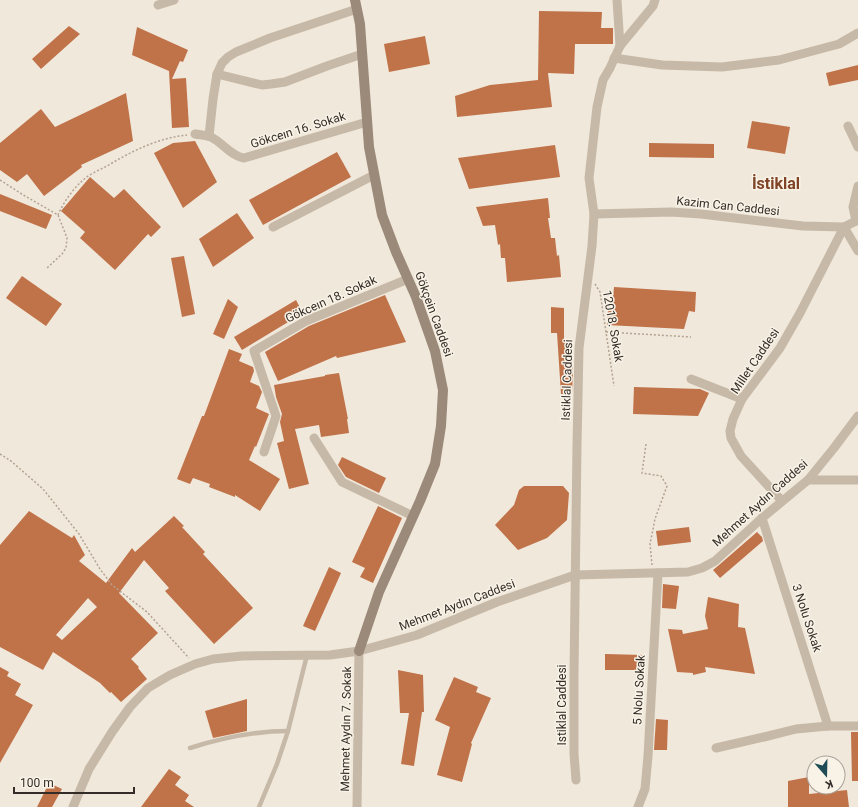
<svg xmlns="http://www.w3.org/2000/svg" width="858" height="807" viewBox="0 0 858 807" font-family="Roboto,sans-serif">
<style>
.building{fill:#c07249;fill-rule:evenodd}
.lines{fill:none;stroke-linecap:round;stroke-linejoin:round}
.path{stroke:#b3a391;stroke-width:1.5;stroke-dasharray:2 2;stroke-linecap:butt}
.lane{stroke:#c7b9a7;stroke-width:4.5}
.street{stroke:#c7b9a7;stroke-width:9}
.secondary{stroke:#9b8979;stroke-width:10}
.labels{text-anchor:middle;stroke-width:3;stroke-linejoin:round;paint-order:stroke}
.street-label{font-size:12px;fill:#342d27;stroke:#f8f2e7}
.district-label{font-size:16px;font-weight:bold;fill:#7f4325;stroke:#f8f2e7}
</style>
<rect width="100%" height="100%" fill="#f0e8db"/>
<g class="building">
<path d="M539 11 602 12 601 28H613V44H575L574 74 548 73 552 107 457 117 455 96 490 85 538 80Z"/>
<path d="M69 26 80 34 41 69 32 59Z"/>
<path d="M137 27 188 50 183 62 180 61 172 79 186 78 189 127 172 128 169 71 132 55Z"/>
<path d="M425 36 430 64 389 72 384 44Z"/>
<path d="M858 65V80L829 86 826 73Z"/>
<path d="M126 93 133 141 81 165 82 167 44 196 27 174 17 182 0 170V143L41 109 55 127Z"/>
<path d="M752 121 790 127 785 154 747 148Z"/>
<path d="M195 141 217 182 183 208 154 153 173 143Z"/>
<path d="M649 143 714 144V158L649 157Z"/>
<path d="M555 145 560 177 469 189 458 158Z"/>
<path d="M337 152 351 177 263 225 249 200Z"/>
<path d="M90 177 114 198 124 189 161 227 151 237 148 234 115 270 80 238 85 232 61 211Z"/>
<path d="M0 194 52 215 46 229 0 211Z"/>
<path d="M548 198 550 218H548L551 238H555L557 256 559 255 561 277 507 282 505 258H501L500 244 498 245 495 225 483 226 476 207Z"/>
<path d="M237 213 254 238 213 267 199 239Z"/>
<path d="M184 256 195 314 182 317 171 258Z"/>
<path d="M22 276 62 304 46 326 6 298Z"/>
<path d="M614 287 696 292 695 312 689 311 684 329 607 325 608 310H612Z"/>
<path d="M385 295 406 342 337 358 336 356 278 381 265 352 309 326Z"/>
<path d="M228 299 238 307 224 339 213 334Z"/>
<path d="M296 300 303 313 242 350 234 337Z"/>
<path d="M551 307 564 308V340H571L573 371 572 394H561L557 333H551Z"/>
<path d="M229 349 242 354 239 361 253 367 254 371 250 382 259 386 262 392 256 408 269 414 256 447 255 446 249 460 280 479 260 511 235 495V497L209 487 210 484 193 478 190 484 177 479 202 416H204Z"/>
<path d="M339 373 348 419H347L349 433 321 437 319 425 295 429 309 484 289 489 277 443 284 441 280 422 282 414 276 397 274 385 325 376V375Z"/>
<path d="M634 387 700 389 709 393 698 416 633 414Z"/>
<path d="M342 457 386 478 379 493 346 477 338 465Z"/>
<path d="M524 486H563L569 493 567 520 547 538 518 550 495 525 514 505 519 490Z"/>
<path d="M378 506 402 518 373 583 360 577 365 568 352 562Z"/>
<path d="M29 511 72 538 74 535 85 555 79 561 106 583 132 548 135 552 174 516 184 526 182 527 205 552 203 554 253 608 214 644 165 591 169 588 144 560 119 593 158 633 131 659 139 667 138 668 147 679 121 702 111 692 110 693 100 683 53 652 43 670 0 647V545ZM88 598 97 607 62 640 56 635Z"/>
<path d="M689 527 691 542 658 546 656 531Z"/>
<path d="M757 532 762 537 763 541 720 578 713 570 719 565Z"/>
<path d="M329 567 341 573 315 631 303 626Z"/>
<path d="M663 584 679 586 676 609 662 608Z"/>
<path d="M708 597 739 604 738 627 745 628 755 674 705 667 706 672 693 675V673L677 672 668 629 682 630 683 634 708 629 705 616Z"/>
<path d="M605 654 644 655V670H605Z"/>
<path d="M0 667 9 672 7 676 21 684 15 695 33 705 0 763Z"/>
<path d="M398 670 423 675 424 712H422L414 766 401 764 409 713H400Z"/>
<path d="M454 677 478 687 476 692 491 698 471 743 472 744 462 782 437 775 450 727 435 720Z"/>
<path d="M247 699V731L213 738 205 711Z"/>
<path d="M656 719 668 720 667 750H654Z"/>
<path d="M851 732H858V781H852Z"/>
<path d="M169 769 181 777 175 785 189 795 185 801 194 807H141Z"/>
<path d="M809 777V794L847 790 849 807H788V781Z"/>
<path d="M49 783 62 789 52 807H37Z"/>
</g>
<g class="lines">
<g class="path">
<path d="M0 180 25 196 58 215 67 238 66 248 62 254 46 269"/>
<path d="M58 215C63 203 73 189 83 180 90 174 99 170 107 166 132 151 158 138 187 135"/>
<path d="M595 284 600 292 614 386"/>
<path d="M606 332 691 337"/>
<path d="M646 444 642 473 661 476 667 486 655 519 650 544 652 565"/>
<path d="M0 454 11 461 43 489 79 534 100 569 112 585 147 612 189 658"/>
</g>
<g class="lane">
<path d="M190 748C222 738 255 731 288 731"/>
<path d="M259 807 277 764 288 731 307 655"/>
</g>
<g class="street">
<path d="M617 0 620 46"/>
<path d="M158 5 174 0"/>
<path d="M614 58 662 65 722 67 779 60 839 44 858 33"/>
<path d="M217 74 262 85 271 84 285 82 327 66 362 54"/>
<path d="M848 126 858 147"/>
<path d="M195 134C200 135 206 135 211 137 223 143 231 156 244 158L367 122"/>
<path d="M209 136 213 99 217 74 222 63 228 57 236 52 270 38 357 9"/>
<path d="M594 214 671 212 701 214 803 226 844 227 858 220"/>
<path d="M856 221 853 207 858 186"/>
<path d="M273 227 374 175"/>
<path d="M844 227 858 251"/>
<path d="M691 379 742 399"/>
<path d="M314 438 342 482 413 516"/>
<path d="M264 452 276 416 254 351 306 321 408 279"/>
<path d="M808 480H858"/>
<path d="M782 501 741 456 731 438 730 431 733 419 742 399 780 348 800 313 844 227"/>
<path d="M762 518 828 726"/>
<path d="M716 748 764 737 796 729 828 726H858"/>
<path d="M576 780 574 754V675L577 445 579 348 592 246 594 214 589 178 597 107 603 80 610 68 620 46 653 6 655 0"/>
<path d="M73 807 89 769 112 732 130 707 148 688 170 675 195 664 213 659 242 656 330 655 359 651 417 635 497 602 575 575 688 572 702 568 715 561 762 518 808 480 834 448 858 416"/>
<path d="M357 807 359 651"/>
<path d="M638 807 645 789 648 756 658 573"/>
</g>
<path class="secondary" d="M355 0 360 24 369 147 382 215 396 252 416 297 435 351 443 390 441 426 435 464 420 501 379 592 359 651"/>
</g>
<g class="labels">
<g class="street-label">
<text transform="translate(298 130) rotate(-17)" y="4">Gökceın 16. Sokak</text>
<text transform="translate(728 206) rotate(6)" y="4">Kazim Can Caddesi</text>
<text transform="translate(331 299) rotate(-24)" y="4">Gökceın 18. Sokak</text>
<text transform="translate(434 314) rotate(70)" y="4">Gökçein Caddesi</text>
<text transform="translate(613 326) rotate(80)" y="4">12018. Sokak</text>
<text transform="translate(755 361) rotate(-56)" y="4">Millet Caddesi</text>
<text transform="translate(567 380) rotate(-88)" y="4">Istiklal Caddesi</text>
<text transform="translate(760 503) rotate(-42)" y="4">Mehmet Aydın Caddesi</text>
<text transform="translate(457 605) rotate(-21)" y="4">Mehmet Aydın Caddesi</text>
<text transform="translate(807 618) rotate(72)" y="4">3 Nolu Sokak</text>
<text transform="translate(639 690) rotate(-87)" y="4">5 Nolu Sokak</text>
<text transform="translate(562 705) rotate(-90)" y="4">Istiklal Caddesi</text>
<text transform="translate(346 729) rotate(-89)" y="4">Mehmet Aydın 7. Sokak</text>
</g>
<g class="district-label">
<text x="776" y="189">İstiklal</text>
</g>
</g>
<g transform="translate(826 775) rotate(160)"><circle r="19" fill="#f8f2e7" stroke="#aaa39a"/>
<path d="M0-3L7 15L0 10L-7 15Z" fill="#1f4b54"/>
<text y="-6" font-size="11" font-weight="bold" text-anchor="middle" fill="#342d27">K</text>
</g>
<path d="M14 787v6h120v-6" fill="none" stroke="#342d27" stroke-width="2"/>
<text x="20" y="787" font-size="12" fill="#342d27" stroke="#f8f2e7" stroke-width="3" paint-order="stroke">100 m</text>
</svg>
